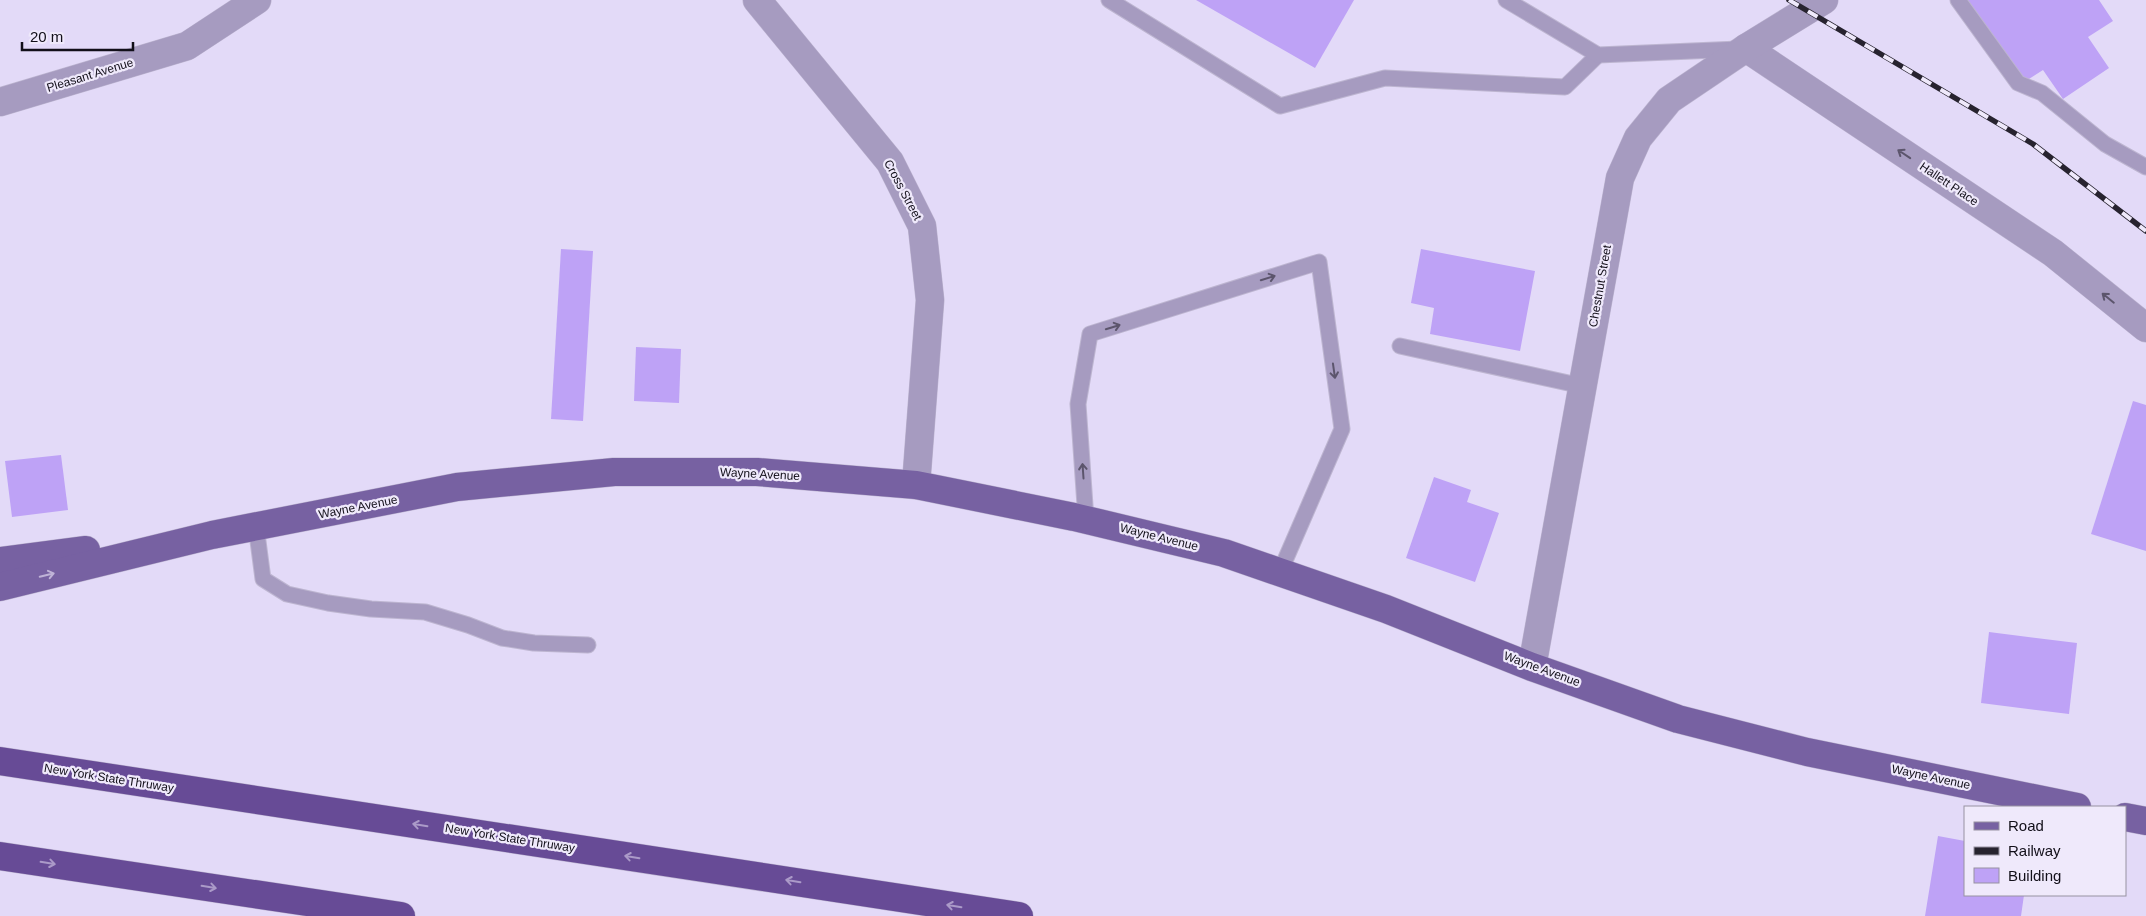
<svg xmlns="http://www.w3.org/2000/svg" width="2146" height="916" viewBox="0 0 2146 916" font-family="Helvetica,sans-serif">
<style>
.building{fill:#bea2f6}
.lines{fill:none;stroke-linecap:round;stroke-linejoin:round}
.lane-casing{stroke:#bdb5d0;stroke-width:17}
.street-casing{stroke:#bdb5d0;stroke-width:29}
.primary-casing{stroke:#bdb5d0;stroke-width:29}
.highway-casing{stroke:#bdb5d0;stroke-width:29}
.lane{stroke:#a69bc0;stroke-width:15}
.street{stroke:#a69bc0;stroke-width:28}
.primary{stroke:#7761a2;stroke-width:28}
.highway{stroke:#674b96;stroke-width:28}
.rail-casing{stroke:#27232f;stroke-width:5.5}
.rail{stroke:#efe9fb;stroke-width:4;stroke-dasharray:11;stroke-linecap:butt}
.oneway{stroke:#5c556c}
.oneway2{stroke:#bfb3d7}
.oneway3{stroke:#ab9ac8}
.labels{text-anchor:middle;stroke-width:4.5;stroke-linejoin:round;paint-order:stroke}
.street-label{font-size:12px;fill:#120f19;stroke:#efe9fb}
</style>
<rect width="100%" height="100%" fill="#e3daf8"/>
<g class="building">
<path d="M1196 0H1354L1315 68Z"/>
<path d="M1965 0H2099L2113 21 2088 37 2109 68 2063 99 2043 70 2021 84Z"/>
<path d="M561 249 593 251 583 421 551 419Z"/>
<path d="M1421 249 1535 271 1520 351 1430 334 1434 308 1411 303Z"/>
<path d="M636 347 681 349 679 403 634 401Z"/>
<path d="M2133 401 2146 405V551L2091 534Z"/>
<path d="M61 455 68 510 12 517 5 461Z"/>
<path d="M1434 477 1471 490 1467 502 1499 513 1475 582 1406 558Z"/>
<path d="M1989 632 2077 643 2069 714 1981 703Z"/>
<path d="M1938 836 1965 841V895H2024L2021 916H1925Z"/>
</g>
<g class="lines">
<defs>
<g id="lane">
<path d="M1109 0 1280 106 1385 78 1565 87 1598 55"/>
<path d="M1506 0 1598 55 1739 49"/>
<path d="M1958 0 2018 83 2042 93 2105 144 2146 167"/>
<path d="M1400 346 1582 386"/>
<path d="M1086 520 1078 404 1090 334 1319 262 1342 429 1280 572"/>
<path d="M256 526 263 579 287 594 328 603 371 609 425 612 468 625 502 638 534 643 588 645"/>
</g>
<g id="street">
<path d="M757 0 890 162 922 226 930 300 916 485"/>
<path d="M1746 48 2053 253 2146 328"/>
<path d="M0 102 187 46 257 0"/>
<path d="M1532 667 1620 178 1638 138 1669 100 1746 48 1824 0"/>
</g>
<g id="primary">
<path d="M0 561 86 550"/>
<path d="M0 587 212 535 457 487 614 472H757L916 485 1074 517 1224 553 1386 609 1532 667 1678 719 1807 752 2077 807"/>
<path d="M2125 817 2146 821"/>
</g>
<g id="highway">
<path d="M0 761 1019 916"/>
<path d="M0 856 401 916"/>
</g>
</defs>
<use href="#lane" class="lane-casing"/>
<use href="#street" class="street-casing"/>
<use href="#primary" class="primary-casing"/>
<use href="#highway" class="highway-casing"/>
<use href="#lane" class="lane"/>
<use href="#street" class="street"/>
<use href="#primary" class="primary"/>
<use href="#highway" class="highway"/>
<defs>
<path id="rail" d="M1789 0 2033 144 2146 231"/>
</defs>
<use href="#rail" class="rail-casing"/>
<use href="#rail" class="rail"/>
</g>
<defs><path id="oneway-shaft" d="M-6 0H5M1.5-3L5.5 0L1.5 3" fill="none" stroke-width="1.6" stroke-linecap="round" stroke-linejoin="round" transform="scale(1.25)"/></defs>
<g class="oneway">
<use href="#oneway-shaft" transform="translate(1904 154) rotate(-146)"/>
<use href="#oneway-shaft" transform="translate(1268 278) rotate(-17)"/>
<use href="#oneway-shaft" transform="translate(2108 298) rotate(-141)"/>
<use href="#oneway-shaft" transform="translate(1113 327) rotate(-17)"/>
<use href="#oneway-shaft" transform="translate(1334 371) rotate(82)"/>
<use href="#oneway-shaft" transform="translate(1083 471) rotate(-94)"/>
</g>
<use class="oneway2" href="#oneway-shaft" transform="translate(47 575) rotate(-14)"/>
<g class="oneway3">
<use href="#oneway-shaft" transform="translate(420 825) rotate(-171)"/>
<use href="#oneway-shaft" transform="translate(632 857) rotate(-171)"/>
<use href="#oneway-shaft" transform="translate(48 863) rotate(9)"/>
<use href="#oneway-shaft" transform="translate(793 881) rotate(-171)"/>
<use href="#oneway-shaft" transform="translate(209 887) rotate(9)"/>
<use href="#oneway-shaft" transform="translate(954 906) rotate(-171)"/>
</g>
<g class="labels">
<g class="street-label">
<text transform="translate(90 75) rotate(-17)" y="4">Pleasant Avenue</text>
<text transform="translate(1949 184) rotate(34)" y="4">Hallett Place</text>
<text transform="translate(903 190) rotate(62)" y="4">Cross Street</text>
<text transform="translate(1600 286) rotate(-80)" y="4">Chestnut Street</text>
<text transform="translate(760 474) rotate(3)" y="4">Wayne Avenue</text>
<text transform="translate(358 507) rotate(-11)" y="4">Wayne Avenue</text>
<text transform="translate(1159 537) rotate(14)" y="4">Wayne Avenue</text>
<text transform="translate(1542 669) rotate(20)" y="4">Wayne Avenue</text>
<text transform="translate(1931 777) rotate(12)" y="4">Wayne Avenue</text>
<text transform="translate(109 778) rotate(9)" y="4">New York State Thruway</text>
<text transform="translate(510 838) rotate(9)" y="4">New York State Thruway</text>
</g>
</g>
<rect x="1964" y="806" width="162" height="90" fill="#efe9fb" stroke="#9792a1"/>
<rect x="1974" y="822" width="25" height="8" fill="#7761a2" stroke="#9792a1"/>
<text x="2008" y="831" font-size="15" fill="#120f19">Road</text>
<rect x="1974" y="847" width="25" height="8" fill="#27232f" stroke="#9792a1"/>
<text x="2008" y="856" font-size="15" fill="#120f19">Railway</text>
<rect x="1974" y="868" width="25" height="15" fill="#bea2f6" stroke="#9792a1"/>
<text x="2008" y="881" font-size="15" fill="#120f19">Building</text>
<path d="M22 42v8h111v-8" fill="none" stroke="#120f19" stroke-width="2.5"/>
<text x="30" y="42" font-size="15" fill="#120f19" stroke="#efe9fb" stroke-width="4" paint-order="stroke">20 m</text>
</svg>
